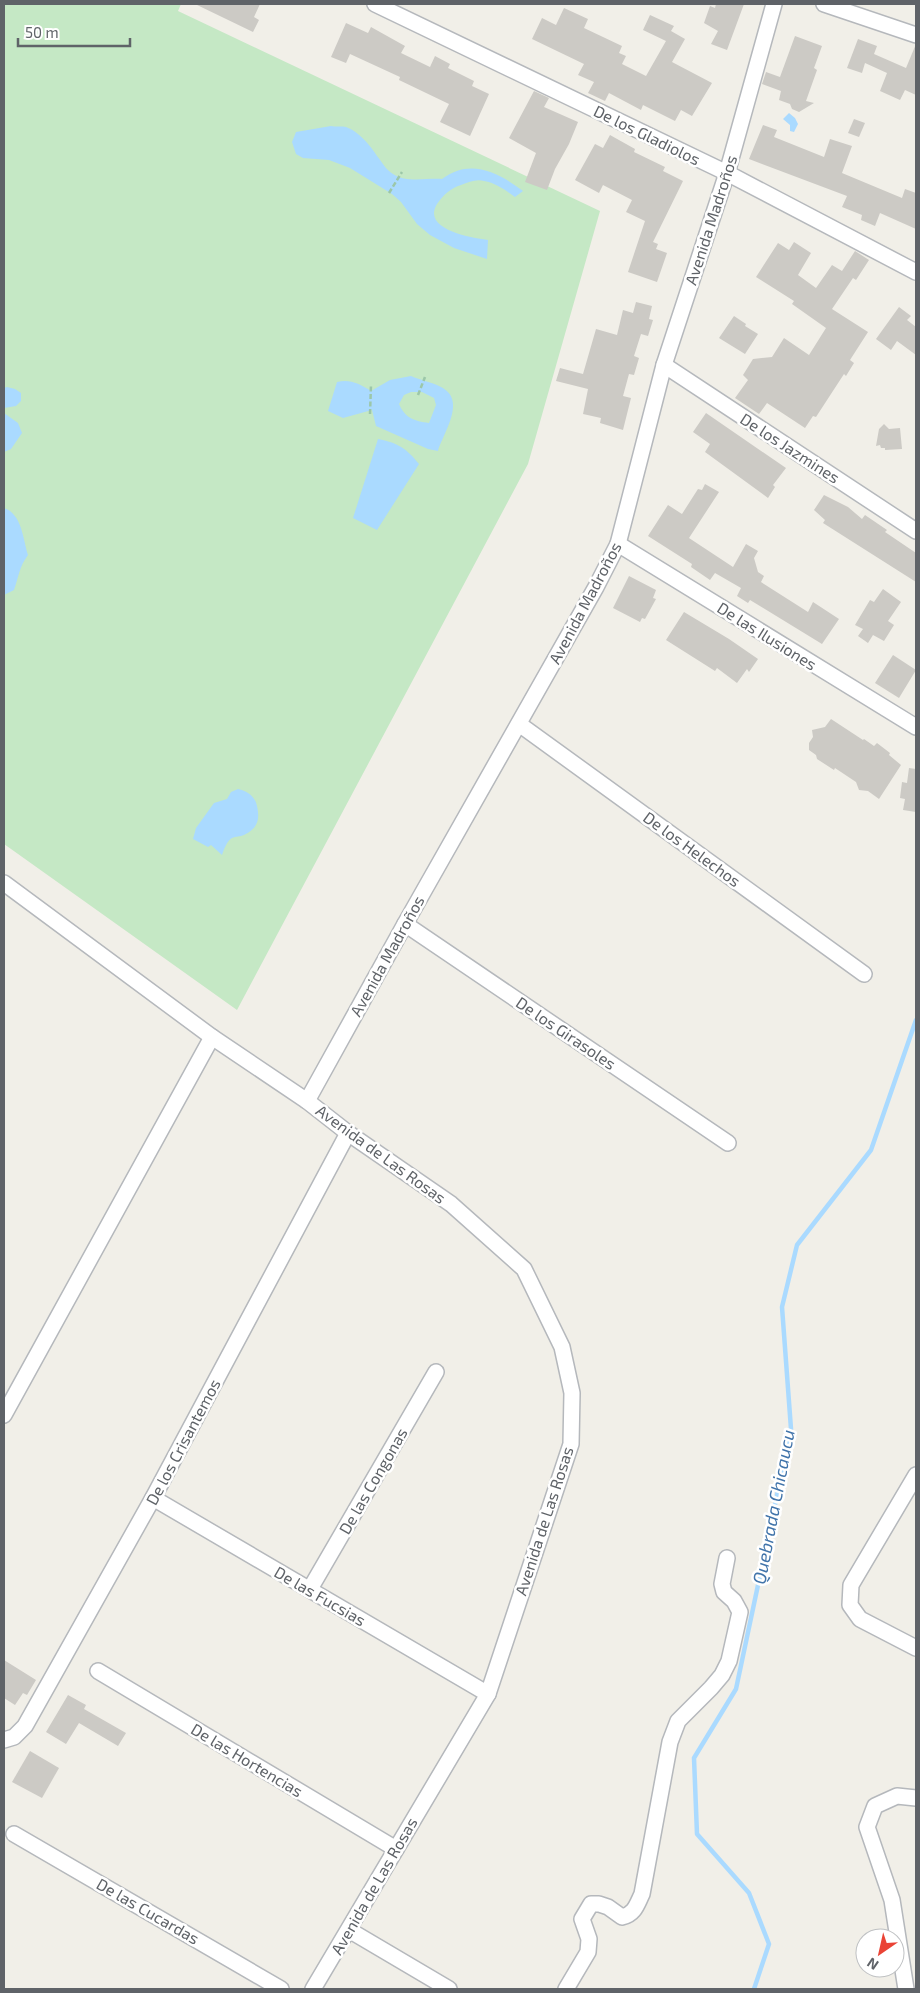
<svg xmlns="http://www.w3.org/2000/svg" width="920" height="1993" viewBox="0 0 920 1993" font-family="'Exo 2',sans-serif">
<style>
.green{fill:#c5e8c5}
.water{fill:#aadaff;fill-rule:evenodd}
.lines{fill:none;stroke-linecap:round;stroke-linejoin:round}
.stream{stroke:#aadaff;stroke-width:4.5}
.building{fill:#cccac5}
.minor-casing{stroke:#b5b8bc;stroke-width:18}
.path{stroke:#9cc7a9;stroke-width:2.5;stroke-dasharray:5 2.5;stroke-linecap:butt}
.minor{stroke:#fff;stroke-width:15}
.labels{text-anchor:middle;stroke-width:5;stroke-linejoin:round;paint-order:stroke}
.street-label{font-size:16px;fill:#5f6368;stroke:#fff}
.water-label{font-size:18px;font-style:italic;fill:#4174aa;stroke:#fff}
</style>
<rect width="100%" height="100%" fill="#f1efe8"/>
<path class="green" d="M4 4H181L178 11 600 211 528 464 237 1010 4 844Z"/>
<g class="water">
<path d="M789 113 795 118 798 124 794 132 790 131V125L783 119Z"/>
<path d="M331 126C335 127 342 126 346 127 358 131 371 146 377 156 382 162 386 170 393 174 406 183 426 178 442 179 470 158 498 172 523 191L515 197C505 190 496 183 484 181 476 179 469 182 461 185 451 188 443 195 437 204 421 230 473 238 488 240L487 259 454 248 430 235 417 224 401 202 392 194 350 168 329 160 303 158 296 154 292 142 296 132Z"/>
<path d="M411 376C420 380 432 382 441 387 467 400 444 432 438 451L428 449 376 426 372 410 343 418 328 411 337 382C351 379 359 384 371 391L390 380ZM411 392H422L434 398 436 405 429 423C414 421 405 418 399 404L404 395Z"/>
<path d="M7 387 15 389 21 393V401L16 406 4 408V388Z"/>
<path d="M4 413 18 423 22 433 11 449 4 452Z"/>
<path d="M378 439C398 443 406 448 419 464L377 530 353 518Z"/>
<path d="M4 508C22 514 23 539 28 555 19 567 19 576 14 590L4 595Z"/>
<path d="M238 789C247 791 255 796 257 806 260 820 258 828 244 835 240 837 236 836 232 838 227 841 224 849 222 855L211 845 208 847 193 839 196 828 214 803 227 799 231 792Z"/>
</g>
<g class="lines">
<path class="stream" d="M754 1989 769 1944 749 1893 697 1834 694 1758 736 1689 791 1429 782 1307 797 1245 871 1150 916 1020"/>
</g>
<g class="building">
<path d="M195 4H260L254 17 259 20 253 32Z"/>
<path d="M716 4H744L727 50 711 44 718 31 704 23 710 6 715 8Z"/>
<path d="M564 8 588 19 584 28 622 46 619 53 626 56 622 64 646 76 666 41 643 30 650 15 674 26 671 31 685 39 672 62 712 83 692 116 681 110 675 121 643 105 641 110 609 93 605 101 588 93 594 82 578 75 584 64 532 39 542 18 556 25Z"/>
<path d="M346 23 368 33 371 27 405 46 401 53 430 67 435 56 450 64 448 68 474 81 472 86 489 94 470 136 440 122 449 104 399 80 400 77 350 54 346 63 331 57Z"/>
<path d="M795 36 822 46 814 68 817 70 806 101 814 103 799 112 792 109 790 104 779 100 781 91 762 84 766 72 780 77Z"/>
<path d="M858 39 877 46 874 54 906 68 916 44V95L905 90 900 100 880 91 887 73 865 63 862 73 847 68Z"/>
<path d="M534 91 549 98 544 107 578 122 569 144 555 169 547 190 525 182 536 153 509 138Z"/>
<path d="M854 119 865 123 859 137 848 133Z"/>
<path d="M763 125 777 130 774 137 824 157 830 139 852 146 842 173 902 198 905 189 916 193V229L880 213 875 226 861 220 862 215 842 207 847 196 749 159Z"/>
<path d="M610 135 635 149 634 152 665 167 663 171 683 181 653 242 658 244 656 249 667 253 657 282 628 272 645 221 626 212 632 200 603 185 599 193 575 180 595 144 603 148Z"/>
<path d="M794 242 811 253 798 275 816 288 832 265 842 271 855 251 869 260 856 280 853 278 832 309 868 332 850 360 854 363 846 376 844 374 816 417 813 416 805 428 767 403 759 414 735 398 748 380 743 375 753 359 772 357 784 338 809 355 826 328 792 304 794 301 756 277 778 243 789 250Z"/>
<path d="M636 302 652 306 649 319 653 320 648 336 641 334 634 356 639 358 634 375 629 374 623 396 631 398 623 430 600 423 601 418 583 414 588 389 556 381 560 368 583 374 596 329 617 335 623 310 633 313Z"/>
<path d="M899 307 911 316 907 320 916 327V355L897 341 891 350 876 339Z"/>
<path d="M734 316 746 324 745 326 758 334 745 354 719 338Z"/>
<path d="M706 413 786 468 773 485 775 487 768 498 705 452 710 444 693 432Z"/>
<path d="M884 424 889 429 900 428 902 449 885 450V448H881L880 445 876 446 879 429Z"/>
<path d="M705 484 719 492 689 538 733 567 746 544 758 551 754 558 758 572 764 576 761 582 808 612 813 602 839 619 822 644 750 600 748 603 737 596 741 588 715 573 710 580 691 567 692 564 648 536 668 505 682 514 698 489 702 490Z"/>
<path d="M824 495 848 507 862 519 865 515 887 530 885 532 916 553V582L823 523 825 520 814 510Z"/>
<path d="M629 576 656 590 653 598 656 599 645 619 642 618 640 622 613 608Z"/>
<path d="M883 589 901 602 888 621 894 625 884 641 873 635 868 643 858 636 863 629 855 625 870 600 874 602Z"/>
<path d="M684 612 729 639 758 659 749 672 747 669 737 683 717 668 715 671 666 640Z"/>
<path d="M893 655 916 670 899 698 875 683Z"/>
<path d="M831 719 863 740 864 739 874 746 877 743 890 753 889 755 901 765 879 799 868 791 859 790 856 782 835 768 834 770 817 759 816 755 809 750V743L813 737 812 730 825 727Z"/>
<path d="M909 768 916 769V812L903 810 905 799 900 798 902 782 907 783Z"/>
<path d="M4 1660 36 1680 27 1695 23 1693 15 1705 4 1698Z"/>
<path d="M68 1695 86 1705 84 1709 126 1733 118 1746 79 1723 66 1744 46 1732Z"/>
<path d="M30 1751 59 1768 42 1798 12 1782Z"/>
</g>
<g class="lines">
<defs>
<g id="minor">
<path d="M375 4 727 173 916 272"/>
<path d="M824 4 916 35"/>
<path d="M664 365 916 531"/>
<path d="M618 544 916 727"/>
<path d="M519 724 864 974"/>
<path d="M4 883 212 1037 307 1101 348 1133 451 1204 524 1269 562 1347 572 1393 571 1444 488 1694 313 1989"/>
<path d="M405 924 728 1143"/>
<path d="M307 1101 405 924 596 587 618 544 664 365 727 173 774 4"/>
<path d="M4 1415 212 1037"/>
<path d="M916 1475 851 1585 850 1605 860 1619 916 1648"/>
<path d="M153 1498 488 1694"/>
<path d="M310 1589 436 1372"/>
<path d="M98 1671 396 1849"/>
<path d="M4 1740 14 1737 25 1726 153 1498 348 1133"/>
<path d="M14 1834 281 1989"/>
<path d="M349 1930 449 1989"/>
<path d="M566 1989 588 1952 589 1939 582 1919 591 1904H599L608 1907 622 1917C635 1914 637 1904 642 1894L670 1742 678 1721 711 1688 722 1675 729 1661 740 1612 734 1601 724 1592 722 1584 727 1558"/>
<path d="M906 1989 892 1900 867 1827 875 1806 897 1796 916 1798"/>
</g>
</defs>
<use href="#minor" class="minor-casing"/>
<g class="path">
<path d="M389 193 402 172"/>
<path d="M418 395 425 377"/>
<path d="M370 414 371 385"/>
</g>
<use href="#minor" class="minor"/>
</g>
<g class="labels">
<g class="street-label">
<text transform="translate(647 135) rotate(26)" y="6">De los Gladiolos</text>
<text transform="translate(711 220) rotate(-72)" y="6">Avenida Madroños</text>
<text transform="translate(790 448) rotate(33)" y="6">De los Jazmines</text>
<text transform="translate(585 603) rotate(-62)" y="6">Avenida Madroños</text>
<text transform="translate(767 636) rotate(32)" y="6">De las Ilusiones</text>
<text transform="translate(692 849) rotate(36)" y="6">De los Helechos</text>
<text transform="translate(387 956) rotate(-61)" y="6">Avenida Madroños</text>
<text transform="translate(566 1033) rotate(34)" y="6">De los Girasoles</text>
<text transform="translate(381 1154) rotate(36)" y="6">Avenida de Las Rosas</text>
<text transform="translate(183 1442) rotate(-62)" y="6">De los Crisantemos</text>
<text transform="translate(373 1481) rotate(-60)" y="6">De las Congonas</text>
<text transform="translate(544 1521) rotate(-72)" y="6">Avenida de Las Rosas</text>
<text transform="translate(320 1596) rotate(30)" y="6">De las Fucsias</text>
<text transform="translate(247 1760) rotate(31)" y="6">De las Hortencias</text>
<text transform="translate(374 1886) rotate(-60)" y="6">Avenida de Las Rosas</text>
<text transform="translate(148 1911) rotate(30)" y="6">De las Cucardas</text>
</g>
<g class="water-label">
<text transform="translate(774 1507) rotate(-79)" y="6">Quebrada Chicaucu</text>
</g>
</g>
<rect width="920" height="1993" fill="none" stroke="#5f6368" stroke-width="10"/>
<g transform="translate(880 1953) rotate(214)"><circle r="24" fill="#ffffff" stroke="#bfc1c3"/>
<path d="M0-4L9 19L0 12L-9 19Z" fill="#ea4335"/>
<text y="-8" font-size="14" font-weight="bold" text-anchor="middle" fill="#5f6368">N</text>
</g>
<path d="M18 38v8h112v-8" fill="none" stroke="#5f6368" stroke-width="2.5"/>
<text x="25" y="38" font-size="15" fill="#5f6368" stroke="#ffffff" stroke-width="4" paint-order="stroke">50 m</text>
</svg>
